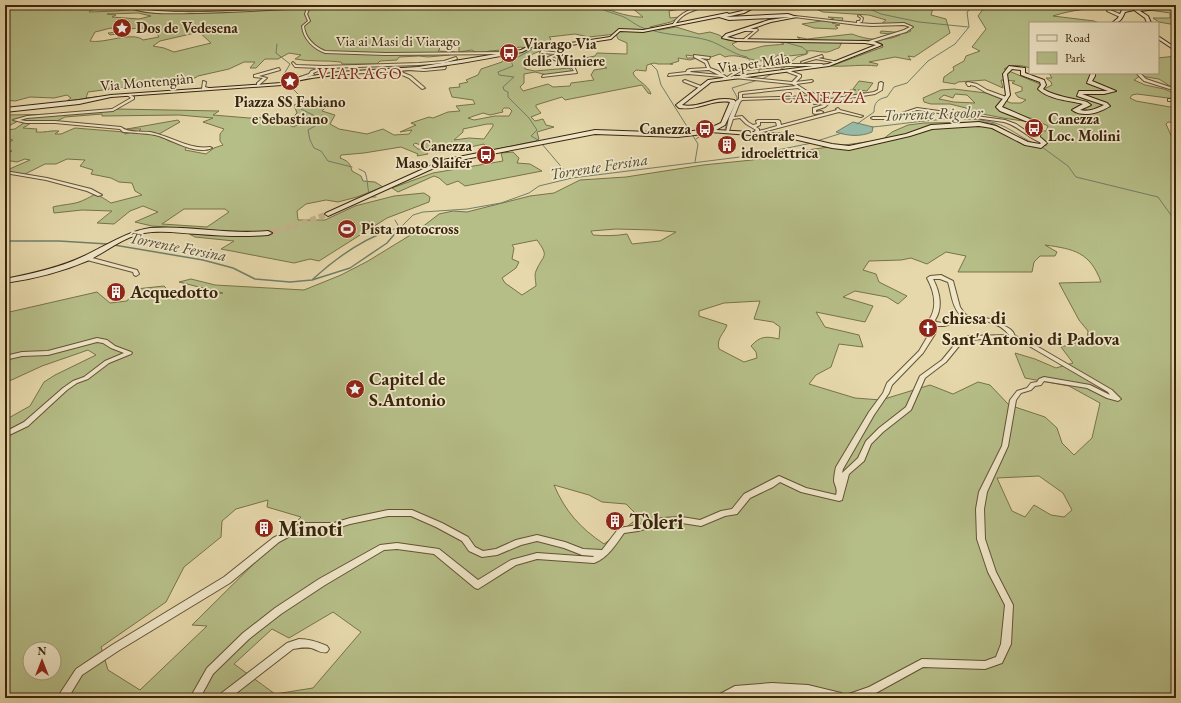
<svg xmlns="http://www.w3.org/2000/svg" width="1181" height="703" viewBox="0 0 1181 703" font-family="'EB Garamond',serif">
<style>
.green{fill:#b6be88;stroke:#78724a;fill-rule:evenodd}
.water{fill:#96baa7;stroke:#717e69}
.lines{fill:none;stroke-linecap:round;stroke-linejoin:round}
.stream-far1{stroke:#717e69;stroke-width:1}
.stream{stroke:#717e69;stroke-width:1.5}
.secondary-tunnel-far1{stroke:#c3b48b;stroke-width:6;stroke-dasharray:6 3;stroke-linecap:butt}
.secondary-tunnel{stroke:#c3b48b;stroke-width:8;stroke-dasharray:8 4;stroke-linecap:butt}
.street-casing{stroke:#645234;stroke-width:2}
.secondary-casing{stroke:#39250c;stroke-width:2}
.street{fill:#efe6c8;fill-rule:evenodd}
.secondary{fill:#efe6c8;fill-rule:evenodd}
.labels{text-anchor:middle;stroke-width:3.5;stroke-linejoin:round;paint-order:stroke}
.far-poi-label{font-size:15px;font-weight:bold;fill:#39250c;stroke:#efe6c8;text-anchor:start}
.far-street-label{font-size:15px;fill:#39250c;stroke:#efe6c8}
.far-water-label{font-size:16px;font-style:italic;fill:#504a33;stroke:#efe6c8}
.far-quarter-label{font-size:17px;letter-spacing:1px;fill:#7a1f14;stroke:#efe6c8}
.poi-label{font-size:18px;font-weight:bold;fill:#39250c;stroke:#efe6c8;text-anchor:start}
.near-poi-label{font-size:22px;font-weight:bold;fill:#39250c;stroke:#efe6c8;text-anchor:start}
</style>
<rect width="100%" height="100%" fill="#e6d8ab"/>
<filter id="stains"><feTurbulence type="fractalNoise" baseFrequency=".005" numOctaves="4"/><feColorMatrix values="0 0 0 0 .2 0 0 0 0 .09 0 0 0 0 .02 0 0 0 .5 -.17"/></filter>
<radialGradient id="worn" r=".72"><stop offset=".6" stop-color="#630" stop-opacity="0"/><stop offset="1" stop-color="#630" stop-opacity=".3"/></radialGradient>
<g class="green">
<path d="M5 5H114L107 8 91 10 89 12 117 11 136 9 128 5H665L669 6 701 5 669 11 670 18 680 17 671 22 650 27 659 30 676 27 699 34 710 32 719 35 727 40 739 41 732 44C742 56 752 48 764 46 771 45 778 45 784 44L780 42H842L839 48C834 49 829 53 824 52 818 52 813 50 807 51L806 54 789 56 778 55C760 70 743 51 725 57L720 54 708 58 686 55 687 58H697L690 60 678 58 679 61 670 64H673H658L654 63 647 65 646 71 636 70 633 73C636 81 648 84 651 94L648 93 642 85 565 100 562 97 536 105V107L541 113 531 117 535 121 543 119 546 125 554 127 537 132 539 139 536 141 488 151 484 144C474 146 444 154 436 152 428 150 423 145 415 143L413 145 418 149 426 150 428 154 417 156 418 154 401 147 364 153 341 155 340 158C348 161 350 163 352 171L361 176 363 181 375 182 383 187 357 197 338 202 326 200 306 204 297 211 298 220H325L355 206 394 196 424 193 430 197 429 202 387 218 319 261 310 259 294 263 221 249 234 241 195 237 178 228 152 226 135 222 158 212 143 206 130 211 114 224 97 223 112 211 82 210 54 213 53 207C60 205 74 204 79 202 98 195 91 190 111 203L142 195 135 191 132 183 119 182 111 178 91 174 93 170 80 166 85 160 67 159 56 164H45L23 175 5 171 30 160 25 159 17 162 5 160V154L12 151 5 150V145L13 140 5 139V130L15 129 25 122 18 121 5 128V115L70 114 117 109 219 111 213 115 249 118 276 117 285 120 286 123 293 127 305 122 294 116 297 113 294 105 306 103 322 105 325 108 322 111 335 115 330 124 339 129 367 134 383 129 394 135 409 134 412 130 400 132 416 125 411 123 429 117 433 118 448 112 460 111 456 106 475 104 473 100 452 97 449 88 460 87 459 84 468 82 466 80 478 75 481 69 502 62 505 57 527 49 521 47 514 48 515 49 489 51C483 54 477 54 472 50L459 52V47L440 41 434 43 440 49 438 51 455 52 448 53 450 55 428 57 419 56 399 57 397 60 380 61 377 64H342L341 62C326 60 310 62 295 59L301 55 289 53 278 59H265L256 68H250L255 62H244L229 69 198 76 195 78C179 79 166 79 153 86L148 84 88 92 86 98 97 97 67 101 71 98 67 95 54 98 30 97 15 101 5 100ZM627 6 632 8 643 17C635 18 612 12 605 8L615 10V8ZM138 13 151 16 139 19 112 17 116 15 107 14ZM111 28 119 32 108 33 110 35 131 31 129 29C140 28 153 26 159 37L143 40C133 31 103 44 90 41L95 32ZM199 32 211 43 174 52 164 48 153 46 160 41ZM575 34 589 37 616 34 618 39 627 43V54L597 53 595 56 585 58 583 61C591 65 599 63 607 68L594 70 591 75 594 80 571 83 570 86 553 87 548 84 523 91 520 87 524 83V74L535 72 547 75 573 73 569 68 535 71 525 69V65H530L522 62 526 57 542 50 551 39 549 37ZM504 108H509L512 111 509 116H495L474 120 468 118 483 113 490 115 503 112 502 110ZM102 114V116L179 115 213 118 203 122 224 129 220 134V141L223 145 214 148 206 154 185 150 187 146 169 141 162 137 147 133 132 132 125 134 124 132 75 128 61 134H55L59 131C51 130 44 133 36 132L37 129 23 128 31 123 57 121 65 117ZM487 124H493V126L484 139 469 138 454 140 463 132V129ZM184 209H225L229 212 207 227 162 224Z"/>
<path d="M830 5H934L931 15 946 19 950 33 914 57 908 56 911 60 895 57 869 62 878 64 877 66C862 64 847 67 831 66L883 47 882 44C871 38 860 41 848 41 833 41 817 40 801 40L797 37 807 39 852 34C867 40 885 42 900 35L880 33 881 31 906 33 911 31 908 28 912 26 901 23 880 25 886 20 869 15 823 12 816 9H823V7L831 6Z"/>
<path d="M1145 5 1176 10V25L1159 22 1153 18H1170V13C1132 7 1090 4 1053 16L1094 21 1099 23H1030V68C1022 65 1011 64 1004 69L1040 84 1038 88H1046L1052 85 1051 82 1046 78H1052L1049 73H1158V58L1176 56V90L1159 79 1140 76 1134 80 1145 85 1164 89 1176 94V99L1137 94 1132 95 1130 98 1136 101 1176 108V123L1168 122 1166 124 1174 142 1176 143V698H5V420L30 406 44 382 55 375 96 355 88 350 42 366 5 383V313L97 292 110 303 127 301 136 289 164 286 177 299 223 293 179 282 191 279 215 285 304 290 341 275 368 261 417 231 439 214 453 211 467 212 530 196 554 193 580 180 626 177 703 165 752 160 814 149 882 140 892 132 908 125 924 123 984 122 994 124 1006 131 1015 139 1035 147 1047 145 1029 137 1027 130 1046 131 1048 126 1031 118 1023 121 1003 118 973 112 966 108 950 104H931L924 102 923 98 941 90 954 89 986 93 1011 103H1021L1026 100 1018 97 1015 93 1022 91V87L1012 83 1015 81 1001 80 1003 88 985 80 958 82 955 84 943 82 944 77 954 70 953 67 964 61 966 56 980 51 972 47 986 29 978 16 986 5ZM955 94 967 95 975 103 954 102 939 99 944 95 953 98ZM616 229 653 230 676 232 660 241 632 244 627 234C615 236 605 236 593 235L591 231ZM537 240C550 258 543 254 536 271 534 275 536 282 536 286L522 295 505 283 502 278 516 268 519 262 512 259 514 248 512 245ZM1045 245C1074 249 1090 252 1101 282L1059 283 1079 320 1088 331 1087 340 1061 347 1073 363 1056 368 1035 359 1015 353 1025 378 1069 386 1100 403 1092 438 1074 455 1062 443 1057 428 1045 417 1009 405 990 385 978 382 953 394 930 385 881 400 855 398 809 384 816 375 831 367 839 344 863 347 859 335 825 327 816 312 865 322 873 306 843 297 855 291 887 297 898 304 907 296 879 282 876 274 863 270 869 261 901 260 911 258 927 264 946 252 966 256 958 272H1032L1034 262 1040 256H1055L1057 252ZM760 301 754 319 773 322 780 327 779 339C766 336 760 336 751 346L756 352 757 358 744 362 719 349C716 338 724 334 727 325L699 316V311L724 303ZM1039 476 1063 493 1072 510 1064 517 1051 515 1034 505 1025 517 1012 511 997 478ZM554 485 589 495 602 502 626 504 636 514 637 519 604 544C580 528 565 511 554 485ZM268 500 267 507 301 517 192 625 207 626 140 690 108 670 101 647 166 602 184 567 221 537 222 521 236 509ZM333 612 361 632 313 688 275 694 234 664 272 629 289 638ZM30 649H54V673H30Z"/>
<path d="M828 17 843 18 842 21 832 23 840 25 835 26 838 28 836 29 814 28 802 24 834 19Z"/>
<path d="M859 81 873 83 867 91 858 90 867 94 845 96 850 90H856L853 89Z"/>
<path d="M178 120 180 122 159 134 139 131 141 129H127Z"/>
<path d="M513 152 519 158 517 163 530 164 542 171 465 186 458 181 447 185 439 178 434 176 398 192 392 188 433 173 503 161 501 153Z"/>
</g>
<path class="water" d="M853 122 873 127 872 132C861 137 847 136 836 132Z"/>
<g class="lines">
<g class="stream-far1">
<path d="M597 5C605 13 616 13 626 18 634 23 637 26 646 29"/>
<path d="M861 5 881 14 919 22 968 27"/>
<path d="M651 30C669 36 689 35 707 40 721 44 732 54 747 57L756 68"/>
<path d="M784 42 802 47 808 52 807 54 797 57 791 62"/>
<path d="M277 44 276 53 290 64 283 76"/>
<path d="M538 46 511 61 513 66 498 72 499 75 514 77 503 87 504 90 508 92V97L529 118 537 130 531 136 540 141"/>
<path d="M651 64 657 70 661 85 698 144 695 162"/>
<path d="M781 69 785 67"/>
<path d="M759 70V73"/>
<path d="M762 79 774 73"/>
<path d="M287 83 300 96 303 102 301 109 315 116 320 123 308 130 310 140 314 148 321 151 328 161 352 167"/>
<path d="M737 101V97L732 88 758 80"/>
<path d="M857 124 874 112C874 102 878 99 887 97L894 87 907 83 928 61 955 44 969 27 967 12 975 5"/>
<path d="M872 127C908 124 960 113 995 123 1009 127 1020 137 1033 143"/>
<path d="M725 129 730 117"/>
<path d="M696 139 702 135 716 132"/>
<path d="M817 141 842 133"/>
<path d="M542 144 564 170"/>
<path d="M1042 147 1068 166 1076 177 1158 197 1176 222"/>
<path d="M359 169 365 172C368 179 367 186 369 194"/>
<path d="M372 197H376"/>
<path d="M395 220 399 227"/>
<path d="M387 231 401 227"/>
<path d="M397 231 413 215 423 212 467 209 501 203 529 193 539 186 572 178 748 156 812 143"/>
</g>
<g class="stream">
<path d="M5 241H59L108 244"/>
<path d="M114 245 203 260 233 268 255 279 290 282 312 280 350 268 387 243 398 230"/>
<path d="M313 279C336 258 361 240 390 230"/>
</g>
<path class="secondary-tunnel-far1" d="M276 231 301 224 328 214"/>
<path class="secondary-tunnel" d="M268 233 279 230"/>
<defs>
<g id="street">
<path d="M124 5C129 5 133 8 138 9 150 11 163 11 175 12 220 13 264 9 309 6L310 7 307 14 310 21 304 26C305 38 315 47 325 51L385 53 510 52 511 53 510 54 385 55 325 53C314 49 303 39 302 26L308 21 305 14 307 8C270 10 234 12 197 13 174 13 144 16 124 5Z"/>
<path d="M706 5H710C697 10 683 11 675 25L673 24C680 12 693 8 706 5Z"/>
<path d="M1108 9 1122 15V16L1120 17 1107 11Z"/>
<path d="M859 15 863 18 862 22 859 23 872 24 904 23 913 27 906 32 870 43 869 41 904 30 910 27 904 25 872 26 858 25 794 17 795 16 857 23V21H860L861 18 858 16Z"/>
<path d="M742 29H757L758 30 745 41 744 39 754 31H743Z"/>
<path d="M544 46 546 47 543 51 562 53V55L552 57 574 66 577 73 542 77 543 75 574 71 572 68 548 57 556 54 540 53Z"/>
<path d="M694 55 710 57 709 59 700 58 707 61 710 68 718 71 727 77 739 69 745 68 787 64H822L823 65 822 66H787L745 70 741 71 727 79 722 77 688 74 668 76 669 74 686 72 687 70 690 69 707 68 705 63 694 57ZM709 70 719 75 690 72 691 71Z"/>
<path d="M822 55 823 57 818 58 838 62 837 63 816 59 802 63 801 62Z"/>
<path d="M456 57 457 59 444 63 419 65 325 68 313 73 314 75 293 81 291 80 309 74 311 71 320 68 295 67 292 63 293 62 296 65 324 66 419 63 444 61Z"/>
<path d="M446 67 445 69 424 71 406 70 404 69 406 68 424 69Z"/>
<path d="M279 68 280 70 259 76 267 78 259 85H257V83L263 78 254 77V75Z"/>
<path d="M394 69 411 76 425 88 422 89 409 78 393 71Z"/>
<path d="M788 70 801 75V77L796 82 812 80 813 81 811 82 796 84 807 91 830 99 874 92 878 90 879 83 881 82 883 83 882 90 875 94 831 101 825 107 816 110V112L821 111 823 112 822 113 815 114 813 113V108L823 105 825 103 814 104 804 98 742 100 740 102 734 117 742 116 748 122 753 125 757 124 756 121 758 120H778L780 121 781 125 837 110 836 109 838 108 840 110 863 116 861 117 839 112 755 134 753 133 756 130 746 124 740 118 733 119 729 131 726 132 729 118 736 101 739 99V93L742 92 796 86 792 84 734 78 732 77 733 76 792 82 798 76 787 72ZM798 88 805 93 815 96 742 98V94ZM808 98H819L828 100 815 102ZM760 122H776L777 126 759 131V129L756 127 760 125Z"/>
<path d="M1136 73H1140L1146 79 1176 89V91L1144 81Z"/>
<path d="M685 80 701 86 702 87 699 88 684 82 683 81Z"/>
<path d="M203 81 206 82 205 87 209 88V90L202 89Z"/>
<path d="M968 82 977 84 987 90 1006 97 1007 100 1004 101 1003 99 985 92 975 86 970 85V86H968L966 83Z"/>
<path d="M129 94 134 97V99L113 111 27 118 20 120 26 121H55L121 127C128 133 141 131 150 132 171 136 189 150 210 147L212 148C195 156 172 139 155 135 144 133 134 133 123 132L120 129 55 123H26L13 120 27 116 112 109 131 98 127 95Z"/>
<rect x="1168" y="99" width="8" height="2"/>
<path d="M917 108 1005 120 1016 124 1035 137 1046 143 1044 144C1029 139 1019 126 1004 122L917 110 890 119H873L871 118 873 117H890Z"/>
<path d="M5 171 47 178 91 189 102 195 98 196 87 191 46 180 5 173Z"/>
<path d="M85 256 137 270 139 274 136 276 134 275 133 272 83 259 82 258Z"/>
<path d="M941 275 953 281 960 307 965 314 970 317H980L995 320 1010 329 1013 332 1015 336 1028 341 1112 390 1121 399 1118 401 1107 398 1087 388 1044 381 1041 385 1035 386 1031 390 1021 393 1016 400 1008 446 987 492 984 509 985 539 996 572 1013 605 1011 644 1002 663 985 669 923 667 874 694 864 698H822L808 695 772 693 736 696 731 698H716L718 695 735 686 772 683 808 685 841 693 844 695 845 696 846 695 869 687 922 659 985 661 996 657 1001 644 1005 605 988 572 977 539 976 509 979 492 1002 446 1010 400 1017 391 1027 388 1031 383 1037 382 1039 379 1044 377 1090 385 1110 395 1108 392 1024 343 1011 339H983L970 340 960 345 946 362 925 378 911 410 883 432 871 444 864 461 849 474 842 500 839 501 801 492 780 482 773 487 750 498 737 514 725 516 701 526 682 523 662 524 638 531 624 533C616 544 608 558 594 563L537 559 516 565 478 589 475 588 434 554 397 549 384 550 325 585 281 614 249 639 213 674 200 698H190L207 668 243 633 275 608 319 579 380 545 397 543 439 549 478 580 511 560 537 553 593 557 594 556 582 555 564 548 537 541 521 545 497 555 482 557 469 551 462 541 436 527 411 516H388L350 524 334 529H303L279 542 230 583 118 651 82 675 68 698H57L76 669 112 645 224 577 273 538 302 523H334L350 518 388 510H412L442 523 468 537 475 547 483 551 496 549 516 540 537 535 565 542 583 549 602 550 619 528 638 525 662 518 682 517 700 520 721 511 732 509 744 494 779 476 806 488 836 495C838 489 835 486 834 481 834 477 835 471 836 467L869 412 883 393 887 383 919 351 929 334 932 325 930 323 929 320C938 307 934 291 927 278L930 276ZM933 279H940L948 282C952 295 952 309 963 317L943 323 936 322 935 320C943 308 940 292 933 279ZM967 320C981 319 1000 322 1009 335L969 336 956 343 942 360 920 376 906 407 879 428 866 441 858 458 842 473 843 469 874 415 889 393 892 385 923 353 935 334 937 326H944Z"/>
<path d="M97 338 107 340 115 346 131 352 132 353 131 354 109 363 88 379 77 383 67 390 28 426 5 437V432L24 422 63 388 73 381 84 377 105 361 124 353 111 348 103 343 97 342 48 355 22 356 5 360V356L22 352 48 351Z"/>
<path d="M299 639C309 639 318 642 327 646L329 649 327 652C321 654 316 649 311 648 304 647 299 648 293 649L230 698H217L219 695 287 643Z"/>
</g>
<g id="secondary">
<path d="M754 5H759L744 13 726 17 788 14 797 17 771 22 727 37 736 39 865 41 875 42 882 45 829 66 711 82 682 105C699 109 714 95 734 100L736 102 725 125 716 130 789 134 832 144 849 146 906 134 931 125 979 122 996 126 1028 142 1040 144 1041 143 1034 137 1035 128 1033 124 1000 111 996 107 1006 95 1003 74 1009 66 1025 68V73L1044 80 1046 85 1043 89C1056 97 1072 98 1087 102L1091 105 1080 110C1089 112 1095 109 1104 105L1077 96 1079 91H1108L1087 83 1091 73H1095V76L1092 81 1116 91 1104 94H1082L1107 103 1110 106C1099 113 1083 118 1072 110L1083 104C1068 100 1050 100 1038 89L1041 85 1040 82 1021 75V70L1012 69 1007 74 1010 95 1002 107 1037 122 1041 128 1040 137 1047 143 1041 148 1025 145 992 128 979 126 932 129 910 136 849 150 832 148 789 138 710 132 695 135 678 137 595 134 445 163 328 216 325 214 326 213 443 160 595 130 678 133 708 129 721 123 730 102C713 99 697 111 679 108L676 105 708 80 828 64 876 45 865 43 736 41 722 38 726 34 769 20 790 17 729 20 719 17 643 32 620 31 611 39 551 48 536 45 522 52C488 58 453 65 419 69 373 75 326 71 282 85L111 97 79 104 5 112V108L79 100 111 95 281 83 291 79 339 72 418 67 521 50 535 43 551 46 610 37 619 29 643 30 727 13 729 14 742 11Z"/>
<path d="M1140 5H1146L1157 9 1140 11 1148 16 1151 23H1147L1145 18 1134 10 1125 12C1122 19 1120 23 1112 23L1118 18 1122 10 1141 7 1142 9 1149 8Z"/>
<path d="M1158 36 1176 48V51L1158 39Z"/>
<path d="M150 228C190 225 228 235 268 231L272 233 268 235C245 237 222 236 198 234 180 233 162 230 144 233 123 237 106 252 87 261 61 272 33 279 5 283V279C31 274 58 268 82 257 106 246 125 232 150 228Z"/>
</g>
</defs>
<use href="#street" class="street-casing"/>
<use href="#secondary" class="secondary-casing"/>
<use href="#street" class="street"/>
<use href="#secondary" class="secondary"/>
</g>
<defs>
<symbol id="sight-disc" viewBox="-11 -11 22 22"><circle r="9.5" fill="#8f2418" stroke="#efe6c8"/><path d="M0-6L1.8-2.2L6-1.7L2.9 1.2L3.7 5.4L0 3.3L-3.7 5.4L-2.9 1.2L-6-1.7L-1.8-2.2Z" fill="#fff"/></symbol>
<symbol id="bus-disc" viewBox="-11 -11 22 22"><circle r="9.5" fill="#8f2418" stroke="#efe6c8"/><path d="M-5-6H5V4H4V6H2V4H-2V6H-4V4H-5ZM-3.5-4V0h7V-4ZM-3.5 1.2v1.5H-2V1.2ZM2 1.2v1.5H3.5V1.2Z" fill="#fff"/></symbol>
<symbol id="building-disc" viewBox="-11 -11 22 22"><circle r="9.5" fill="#8f2418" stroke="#efe6c8"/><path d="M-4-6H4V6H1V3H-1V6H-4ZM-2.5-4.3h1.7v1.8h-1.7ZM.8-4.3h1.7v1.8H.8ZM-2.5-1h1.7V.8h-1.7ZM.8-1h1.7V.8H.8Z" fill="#fff"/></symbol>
<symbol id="stadium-disc" viewBox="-11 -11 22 22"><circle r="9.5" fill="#8f2418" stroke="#efe6c8"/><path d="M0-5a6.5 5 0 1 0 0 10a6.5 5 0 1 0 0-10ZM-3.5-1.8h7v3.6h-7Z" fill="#fff"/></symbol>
<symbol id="church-disc" viewBox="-11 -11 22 22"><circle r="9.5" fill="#8f2418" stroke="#efe6c8"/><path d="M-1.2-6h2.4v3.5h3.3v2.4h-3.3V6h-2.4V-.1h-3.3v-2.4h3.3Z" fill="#fff"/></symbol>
</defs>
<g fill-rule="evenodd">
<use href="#sight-disc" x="111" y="17" width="22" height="22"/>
<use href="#bus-disc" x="498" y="42" width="22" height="22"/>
<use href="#sight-disc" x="279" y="70" width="22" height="22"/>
<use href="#bus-disc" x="1023" y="117" width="22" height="22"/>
<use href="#bus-disc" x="694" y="118" width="22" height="22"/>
<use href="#building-disc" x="716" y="134" width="22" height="22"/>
<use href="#bus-disc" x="475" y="144" width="22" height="22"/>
<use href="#stadium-disc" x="336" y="218" width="22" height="22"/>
<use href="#building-disc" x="105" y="281" width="22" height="22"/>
<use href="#church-disc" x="917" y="317" width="22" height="22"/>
<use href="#sight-disc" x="344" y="378" width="22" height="22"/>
<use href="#building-disc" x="604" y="510" width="22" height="22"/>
<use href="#building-disc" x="253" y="517" width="22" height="22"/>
</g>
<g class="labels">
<g class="far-poi-label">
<text x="136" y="33">Dos de Vedesena</text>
<text x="523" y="49">Viarago Via<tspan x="523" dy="17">delle Miniere</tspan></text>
<text x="290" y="107" text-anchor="middle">Piazza SS Fabiano<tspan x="290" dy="17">e Sebastiano</tspan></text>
<text x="1048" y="124">Canezza<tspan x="1048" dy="17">Loc. Molini</tspan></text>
<text x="691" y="134" text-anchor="end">Canezza</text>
<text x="741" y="141">Centrale<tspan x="741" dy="17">idroelettrica</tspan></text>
<text x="472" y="151" text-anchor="end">Canezza<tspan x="472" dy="17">Maso Slaifer</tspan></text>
<text x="361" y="234">Pista motocross</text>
</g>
<g class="far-street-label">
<text x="398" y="46">Via ai Masi di Viarago</text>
<text transform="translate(754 63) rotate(-8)" y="5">Via per Mala</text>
<text transform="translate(147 82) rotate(-5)" y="5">Via Montengiàn</text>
</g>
<g class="far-water-label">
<text transform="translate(933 113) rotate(-2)" y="6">Torrente Rigolor</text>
<text transform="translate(599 166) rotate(-9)" y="6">Torrente Fersina</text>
<text transform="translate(178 246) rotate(11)" y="6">Torrente Fersina</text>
</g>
<g class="far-quarter-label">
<text x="360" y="79">VIARAGO</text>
<text x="824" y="103">CANEZZA</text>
</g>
<g class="poi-label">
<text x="130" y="298">Acquedotto</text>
<text x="942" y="324">chiesa di<tspan x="942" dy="21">Sant'Antonio di Padova</tspan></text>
<text x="369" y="385">Capitel de<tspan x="369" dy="21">S.Antonio</tspan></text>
</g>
<g class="near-poi-label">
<text x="629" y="529">Tòleri</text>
<text x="278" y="536">Minoti</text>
</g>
</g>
<rect width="1181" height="703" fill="none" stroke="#e6d8ab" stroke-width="20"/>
<rect x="6" y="6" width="1169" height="691" fill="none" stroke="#39250c" stroke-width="2"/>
<rect x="10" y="10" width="1161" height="683" fill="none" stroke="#39250c"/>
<rect x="1029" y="22" width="130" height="52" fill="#efe6c8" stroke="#a6997d"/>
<rect x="1037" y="35" width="20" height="6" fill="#efe6c8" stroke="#a6997d"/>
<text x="1065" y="42" font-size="12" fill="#39250c">Road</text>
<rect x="1037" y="52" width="20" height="12" fill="#b6be88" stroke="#a6997d"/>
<text x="1065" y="62" font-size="12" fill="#39250c">Park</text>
<g transform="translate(42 661)"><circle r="19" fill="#efe6c8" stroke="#a6997d"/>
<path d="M0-3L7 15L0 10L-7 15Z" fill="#8f2418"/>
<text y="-6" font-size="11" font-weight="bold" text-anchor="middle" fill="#39250c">N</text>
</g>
<rect width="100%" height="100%" filter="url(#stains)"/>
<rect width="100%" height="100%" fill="url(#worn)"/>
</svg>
